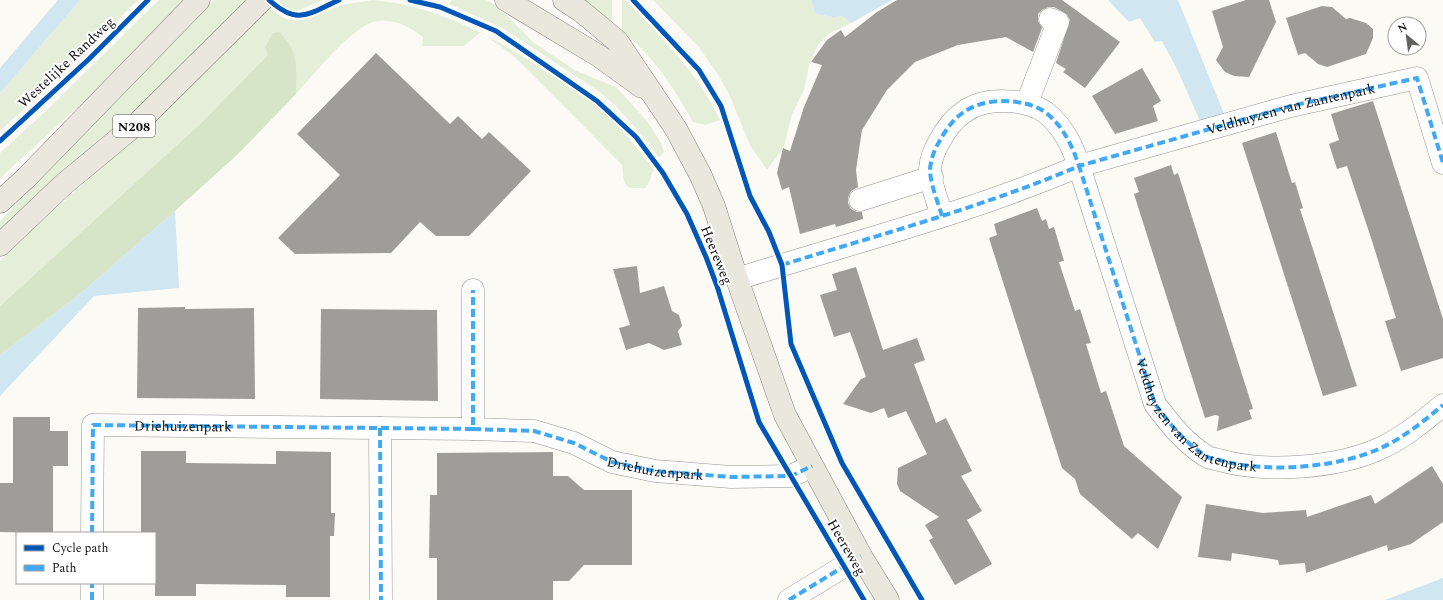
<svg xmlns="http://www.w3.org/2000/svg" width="1443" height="600" viewBox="0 0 1443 600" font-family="Spectral,serif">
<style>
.green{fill:#e5eed8}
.forest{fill:#d6e5c7}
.water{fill:#d0e6f1}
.building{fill:#9f9d9a}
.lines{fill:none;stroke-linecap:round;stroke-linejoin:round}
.minor-casing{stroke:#959593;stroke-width:23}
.major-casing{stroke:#838280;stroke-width:23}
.minor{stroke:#fefefe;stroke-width:22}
.major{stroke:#eae7dc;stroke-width:22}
.quiet{stroke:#3fa9f5;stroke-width:4;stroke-dasharray:8 4;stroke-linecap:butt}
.cycleway-casing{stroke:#fff;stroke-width:8}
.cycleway{stroke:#0057b8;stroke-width:5}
.labels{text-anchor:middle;stroke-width:4;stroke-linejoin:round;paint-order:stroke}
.shield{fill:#fff;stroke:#575757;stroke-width:1}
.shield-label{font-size:13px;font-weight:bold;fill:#0f0f0f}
.street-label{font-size:14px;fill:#0f0f0f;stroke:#fff}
</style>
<rect width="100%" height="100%" fill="#fbfaf5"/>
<g class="green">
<path d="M80 0H138L97 41 0 131V93Z"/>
<path d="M159 0H184L119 69 0 178V153L47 110Z"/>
<path d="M214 0H247L167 83 0 234V221Z"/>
<path d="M278 0H323L296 11 283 6Z"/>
<path d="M373 0C438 6 492 36 545 71 564 83 584 94 600 109 621 127 638 149 654 170 649 177 651 183 644 189 640 187 639 188 635 188 621 189 624 174 622 165L516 58 481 32 464 46H422L423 37C410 27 396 19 378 21 354 23 313 76 296 94 296 70 298 51 279 33H273L268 55 200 124 0 306V261L42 221 147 127 268 6C296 34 312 14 342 5 352 3 363 2 373 0Z"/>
<path d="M452 0H486L498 7 533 42 576 71 616 87 647 121 661 143 664 152 659 157 643 136 616 106 597 90 501 27 449 4Z"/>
<path d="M582 0H612V23Z"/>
<path d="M622 0H626C663 39 696 71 720 120L705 125 693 122C674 88 653 55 622 31Z"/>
<path d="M653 0H811L816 14 833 17 842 16 851 23 828 34 817 47 809 65 804 90 792 114 784 147 767 170 750 145 730 96 717 73 698 46Z"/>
</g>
<path class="forest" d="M279 32C300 52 296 68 296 94L238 154 175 211 79 295 0 355V306L200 124 268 55 265 47 273 33Z"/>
<g class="water">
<path d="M58 0H80L0 93V68Z"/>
<path d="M811 0H892L851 23 842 16 833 17 816 14Z"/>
<path d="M1108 0H1178L1224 114 1200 121 1177 69 1162 41 1155 42 1140 18 1129 22Z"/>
<path d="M175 211 179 288 94 296 0 396V355L79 295Z"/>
<path d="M1443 578V600H1385Z"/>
</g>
<g class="building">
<path d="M897 0H1062L1120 42 1085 88 1063 72 1066 69 1056 63 1070 20 1067 14 1054 7H1048L1042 10 1038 14V21L1042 28 1033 52 1006 37 958 45 915 62 887 90 862 130 856 170 858 187 851 191 848 198V203L851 209 857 212H862L863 219 836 227 835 224 800 234 789 187 782 190 777 173 783 148 790 151 804 107 822 65 811 62 827 40 841 30 845 37 877 12Z"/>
<path d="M1246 0H1269L1276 22 1249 77 1234 76 1225 72 1216 60 1223 47 1212 11Z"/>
<path d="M1322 6 1332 7 1346 19 1350 18 1366 23 1373 29V38L1366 54 1327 67 1318 64 1305 53 1298 55 1286 18Z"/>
<path d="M376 53 450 124 458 116 482 139 489 132 531 171 469 236H436L420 222 391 253 295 254 278 238 340 175 297 134Z"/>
<path d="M1142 68 1161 101 1153 106 1158 121 1115 134 1092 96Z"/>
<path d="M1373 101 1443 319V358L1401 371 1385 321 1396 318 1372 241 1347 166 1337 169 1329 144 1339 140 1331 114Z"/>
<path d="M1276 132 1292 183 1295 182 1303 208 1300 209 1357 386 1323 396 1242 143Z"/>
<path d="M1171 165 1174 175 1178 173 1253 409 1249 410 1252 419 1217 431 1219 416 1215 415 1205 418 1134 194 1139 192 1134 178Z"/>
<path d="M1037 208 1042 221 1046 219 1049 229 1054 227 1064 261 1059 262 1075 311 1080 309 1091 343 1086 344 1101 393 1106 391 1124 446 1182 497 1158 549 1138 533 1132 539 1111 521 1080 494 1075 479 1062 468 989 238 997 235 994 224Z"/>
<path d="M637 266 640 293 664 286 672 311 679 315 682 326 678 331 682 345 664 350 649 343 626 350 619 328 630 325 613 269Z"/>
<path d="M856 267 883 350 917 338 925 360 914 364 936 423 946 418 972 471 961 476 982 511 967 520 992 564 955 585 929 540 933 538 925 525 939 517 900 491 897 484 898 468 927 454 906 411 888 418 884 408 871 413 843 404 861 379 866 377 850 332 834 337 820 295 837 290 832 274Z"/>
<path d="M185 307V309L254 308 255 399 137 398 138 308Z"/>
<path d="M321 309 437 310 438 401 320 399Z"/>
<path d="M13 417H50V431H68V466H53V533L0 532V483H13Z"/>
<path d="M141 451H186V463L276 464V451L331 452V513H335L334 536H330V597H286V585L196 584V596H155V533H141Z"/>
<path d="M553 452V476H568L584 490H632V565H584L569 581H553V600H437V558H429L430 495H437V453Z"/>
<path d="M1432 466 1443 484V522L1411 544 1388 551 1387 545 1306 573 1305 563 1279 565 1278 560 1232 553 1231 561 1198 557 1206 504 1263 513 1306 510 1307 517 1371 495 1375 504Z"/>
</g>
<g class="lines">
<defs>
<g id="minor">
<path d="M1027 103 1058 22 1050 19"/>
<path d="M860 200 932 177"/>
<path id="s1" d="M942 216C938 202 931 186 930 171 930 162 934 150 939 142 945 131 953 119 964 112 984 97 1025 98 1045 112 1063 126 1072 145 1079 166L1291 106 1417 78 1443 163"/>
<path id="s2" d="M737 279C851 243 969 213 1079 166L1155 404C1170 424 1185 443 1206 456 1210 459 1218 459 1223 461 1267 473 1338 468 1381 448 1403 438 1424 421 1443 405"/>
<path d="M380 428 381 600"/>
<path id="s3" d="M473 429 534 431 574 443 612 462 655 471 731 477 791 476 812 466"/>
<path id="s4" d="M92 533 93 425 473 429V290"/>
<path d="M92 600V583"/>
<path d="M789 600 861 556"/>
</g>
<g id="major">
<path d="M506 0 599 56 642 87"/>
<path d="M564 0 581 11 617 41 676 129 701 176 714 206 737 279 785 415 861 556 888 600"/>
<path d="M0 202 26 178 199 0"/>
<path d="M0 245 63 185 140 121 262 0"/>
</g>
</defs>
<use href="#minor" class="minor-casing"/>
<use href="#major" class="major-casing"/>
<use href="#minor" class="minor"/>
<use href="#major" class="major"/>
<g class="quiet">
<path d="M942 216C938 202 931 186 930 171 930 162 934 150 939 142 945 131 953 119 964 112 984 97 1025 98 1045 112 1063 126 1072 145 1079 166L1291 106 1417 78 1443 163"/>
<path d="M782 265C881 234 983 207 1079 166L1155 404C1170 424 1185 443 1206 456 1210 459 1218 459 1223 461 1267 473 1338 468 1381 448 1403 438 1424 421 1443 405"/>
<path d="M380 428 381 600"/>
<path d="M473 429 534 431 574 443 612 462 655 471 731 477 791 476 812 466"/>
<path d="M92 533 93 425 473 429V290"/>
<path d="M92 600V583"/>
<path d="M789 600 861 556"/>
</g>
<defs>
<g id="cycleway">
<path d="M269 0C298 26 308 14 339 0"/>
<path d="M410 0 440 7 496 31 597 101 636 137 663 173 687 214 706 257 717 286 759 422 864 600"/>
<path d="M633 0 699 70 721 106 750 196 769 232 782 265 791 344 842 463 922 600"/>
<path d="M0 141 89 59 148 0"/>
</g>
</defs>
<use href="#cycleway" class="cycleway-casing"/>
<use href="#cycleway" class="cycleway"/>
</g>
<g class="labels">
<rect class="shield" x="113" y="115" width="42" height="22" rx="3"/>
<g class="shield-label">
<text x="134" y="131">N208</text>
</g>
<g class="street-label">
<text transform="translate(66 62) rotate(-43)" y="5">Westelijke Randweg</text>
<text dy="5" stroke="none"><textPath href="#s1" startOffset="486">Veldhuyzen van Zantenpark</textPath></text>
<text transform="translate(717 255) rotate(68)" y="5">Heereweg</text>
<text dy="5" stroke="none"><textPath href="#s2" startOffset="649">Veldhuyzen van Zantenpark</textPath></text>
<text dy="5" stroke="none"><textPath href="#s4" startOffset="198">Driehuizenpark</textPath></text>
<text dy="5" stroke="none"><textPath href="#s3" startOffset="189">Driehuizenpark</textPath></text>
<text transform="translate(847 547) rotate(60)" y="5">Heereweg</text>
</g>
</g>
<rect x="16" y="532" width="140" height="52" fill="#ffffff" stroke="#9f9f9f"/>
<rect x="24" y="545" width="20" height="6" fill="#0057b8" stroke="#9f9f9f"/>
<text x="52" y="552" font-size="12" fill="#0f0f0f">Cycle path</text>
<rect x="24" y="565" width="20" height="6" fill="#3fa9f5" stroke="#9f9f9f"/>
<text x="52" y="572" font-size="12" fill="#0f0f0f">Path</text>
<g transform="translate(1407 36) rotate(331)"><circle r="19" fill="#ffffff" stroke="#9f9f9f"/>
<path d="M0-3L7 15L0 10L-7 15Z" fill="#626160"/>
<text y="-6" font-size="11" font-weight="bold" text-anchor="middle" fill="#0f0f0f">N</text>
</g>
</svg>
